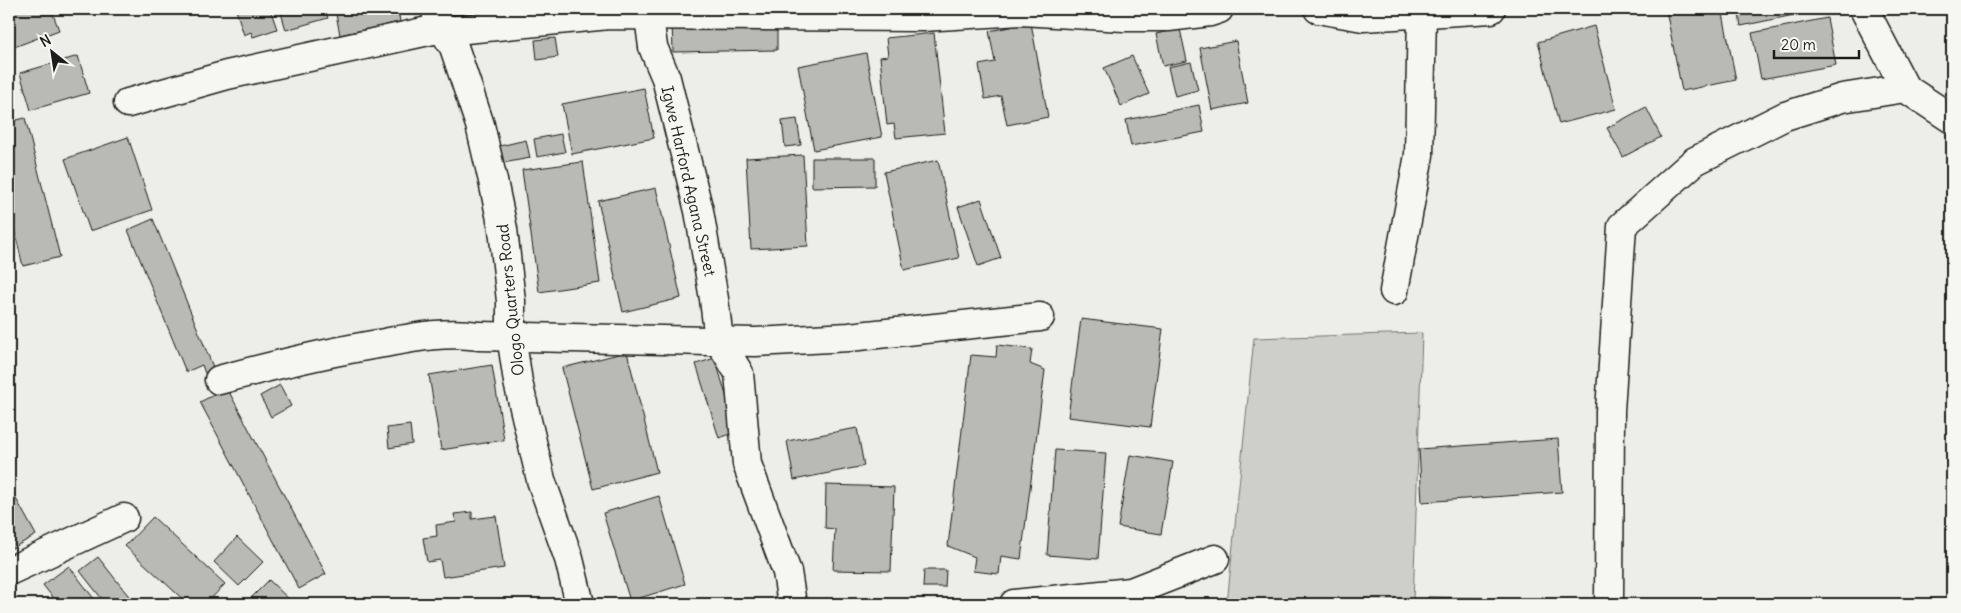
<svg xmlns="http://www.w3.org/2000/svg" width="1961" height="613" viewBox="0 0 1961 613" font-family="Delius,sans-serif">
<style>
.green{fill:#cececb;stroke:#757574}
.building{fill:#b9b9b6;stroke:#1c1c1c}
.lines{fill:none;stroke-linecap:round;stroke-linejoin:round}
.minor-casing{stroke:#1c1c1c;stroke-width:31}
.minor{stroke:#f6f6f2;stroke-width:28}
.labels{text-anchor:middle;stroke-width:5;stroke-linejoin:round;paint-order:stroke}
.street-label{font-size:16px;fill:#1c1c1c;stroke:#f6f6f2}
</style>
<rect width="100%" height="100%" fill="#edede9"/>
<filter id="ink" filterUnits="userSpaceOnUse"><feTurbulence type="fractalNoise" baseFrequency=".02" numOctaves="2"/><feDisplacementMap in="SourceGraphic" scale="10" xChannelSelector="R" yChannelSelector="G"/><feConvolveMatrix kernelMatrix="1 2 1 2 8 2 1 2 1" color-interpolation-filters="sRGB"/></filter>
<g filter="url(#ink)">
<path class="green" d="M1422 333 1413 604H1227L1254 338Z"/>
<g class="building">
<path d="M9 9H51L59 30 9 49Z"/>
<path d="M240 9H270L277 29 253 37 251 32 244 35 236 10Z"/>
<path d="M280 9H325L328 18 286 30Z"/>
<path d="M335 9H398L400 22 340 35Z"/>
<path d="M1722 9 1736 80 1682 91 1666 10Z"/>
<path d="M1738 9H1823L1741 26Z"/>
<path d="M1827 18 1836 65 1761 79 1752 33Z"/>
<path d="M777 20V50L673 52 672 22Z"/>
<path d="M1031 23 1048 117 1007 125 1001 96 985 99 979 65 995 62 989 31Z"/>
<path d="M1594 26 1616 109 1559 124 1538 42Z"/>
<path d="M1180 29 1187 61 1163 66 1156 34Z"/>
<path d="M934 33 945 133 896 138 894 124 887 125 880 57 888 56 886 38Z"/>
<path d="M555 38 558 57 537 60 535 40Z"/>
<path d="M1236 41 1248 103 1212 110 1200 48Z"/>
<path d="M866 53 882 137 814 150 798 66Z"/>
<path d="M78 56 89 93 31 110 20 73Z"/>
<path d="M1132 56 1149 94 1121 106 1104 68Z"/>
<path d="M1191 62 1198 90 1175 96 1168 67Z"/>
<path d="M644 88 654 138 572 154 562 104Z"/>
<path d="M1199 105 1204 132 1131 146 1126 120Z"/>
<path d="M1646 107 1661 137 1623 157 1607 128Z"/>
<path d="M25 118 60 257 23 266 9 208V122Z"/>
<path d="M797 119 801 145 785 147 782 121Z"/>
<path d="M561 134 565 152 537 157 534 139Z"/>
<path d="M128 137 152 210 90 231 65 159Z"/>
<path d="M526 140 530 158 503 163 500 146Z"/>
<path d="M803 155 808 246 751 249 746 158Z"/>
<path d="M812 158H875V186L812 187Z"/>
<path d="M938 160 959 258 904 270 884 172Z"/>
<path d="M583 162 600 283 539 292 522 170Z"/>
<path d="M656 188 681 298 623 312 598 201Z"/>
<path d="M981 199 1001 258 978 266 958 207Z"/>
<path d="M153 219 215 372 206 376 202 365 186 372 128 230Z"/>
<path d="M1081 319 1163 329 1150 427 1068 417Z"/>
<path d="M997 345 1032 349 1030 364 1045 370 1021 559 1001 556 999 574 973 571 975 557 948 546 971 355 996 357Z"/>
<path d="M627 352 657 472 593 489 562 368Z"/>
<path d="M715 358 737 432 719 438 696 364Z"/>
<path d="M492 365 504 440 441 450 429 375Z"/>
<path d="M280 385 291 406 271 417 260 396Z"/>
<path d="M227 388 326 574 299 589 200 402Z"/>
<path d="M410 425 412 444 389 448 387 428Z"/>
<path d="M857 428 864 466 794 480 787 441Z"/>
<path d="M1558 439 1562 492 1422 502 1419 449Z"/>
<path d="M1055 450 1106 453 1098 559 1047 555Z"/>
<path d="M1130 455 1173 462 1161 534 1118 527Z"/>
<path d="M826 485 894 487 891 571 833 570 835 529 825 528Z"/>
<path d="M9 486 36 535 9 550Z"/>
<path d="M659 496 685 584 630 601 603 513Z"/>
<path d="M472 512V519L496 516 504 568 443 577 440 560 427 562 423 538 437 536 436 525 456 522 454 514Z"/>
<path d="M153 517 225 584 206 604H188L125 546Z"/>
<path d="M237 537 263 562 239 586 214 562Z"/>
<path d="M98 557 135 604H106L80 571Z"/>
<path d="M69 566 98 604H58L43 585Z"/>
<path d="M924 570H946L945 587H923Z"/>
<path d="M269 580 294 604H245Z"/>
<path d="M1428 597 1486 598V604H1427Z"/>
</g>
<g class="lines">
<defs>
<g id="minor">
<path d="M435 9 442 28 454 47 480 125 493 181 503 229 511 301V335L518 382 541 480 569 559 580 604"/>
<path d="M1318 9 1363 17 1491 9"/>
<path d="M1864 9 1905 88 1952 119"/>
<path d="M649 17 653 47 666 78 699 211 714 299 719 340 739 373 747 464 787 572 792 604"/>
<path d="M128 103 227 75 442 28 445 31 609 15 922 17 1021 11 1124 17H1168L1210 12 1219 9"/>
<path d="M1394 291 1419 155 1422 14"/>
<path d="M219 380C274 365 328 352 384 343 416 337 447 331 479 336L755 342 849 337 1040 317"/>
<path d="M9 571 124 518"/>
<path d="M1014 604 1131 592 1215 559"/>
<path d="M1609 604 1610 411 1622 226 1695 161 1785 116 1842 98 1905 88"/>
</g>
</defs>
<use href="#minor" class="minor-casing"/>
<use href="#minor" class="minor"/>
</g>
</g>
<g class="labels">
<g class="street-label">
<text transform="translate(689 181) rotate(77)" y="6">Igwe Harford Agana Street</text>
<text transform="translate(510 300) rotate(-96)" y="6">Ologo Quarters Road</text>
</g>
</g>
<rect width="1961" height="613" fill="none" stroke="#f6f6f2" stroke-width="30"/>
<rect x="15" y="15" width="1931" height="583" fill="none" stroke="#1c1c1c" stroke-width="2" filter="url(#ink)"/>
<g transform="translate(52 52) rotate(330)" stroke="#f6f6f2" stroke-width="4" paint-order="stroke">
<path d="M0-4L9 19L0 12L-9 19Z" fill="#1c1c1c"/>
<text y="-8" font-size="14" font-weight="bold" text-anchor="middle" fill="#1c1c1c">N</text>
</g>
<path d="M1774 50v8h85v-8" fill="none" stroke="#1c1c1c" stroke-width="2.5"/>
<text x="1781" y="50" font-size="15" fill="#1c1c1c" stroke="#f6f6f2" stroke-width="4" paint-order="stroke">20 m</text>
</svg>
